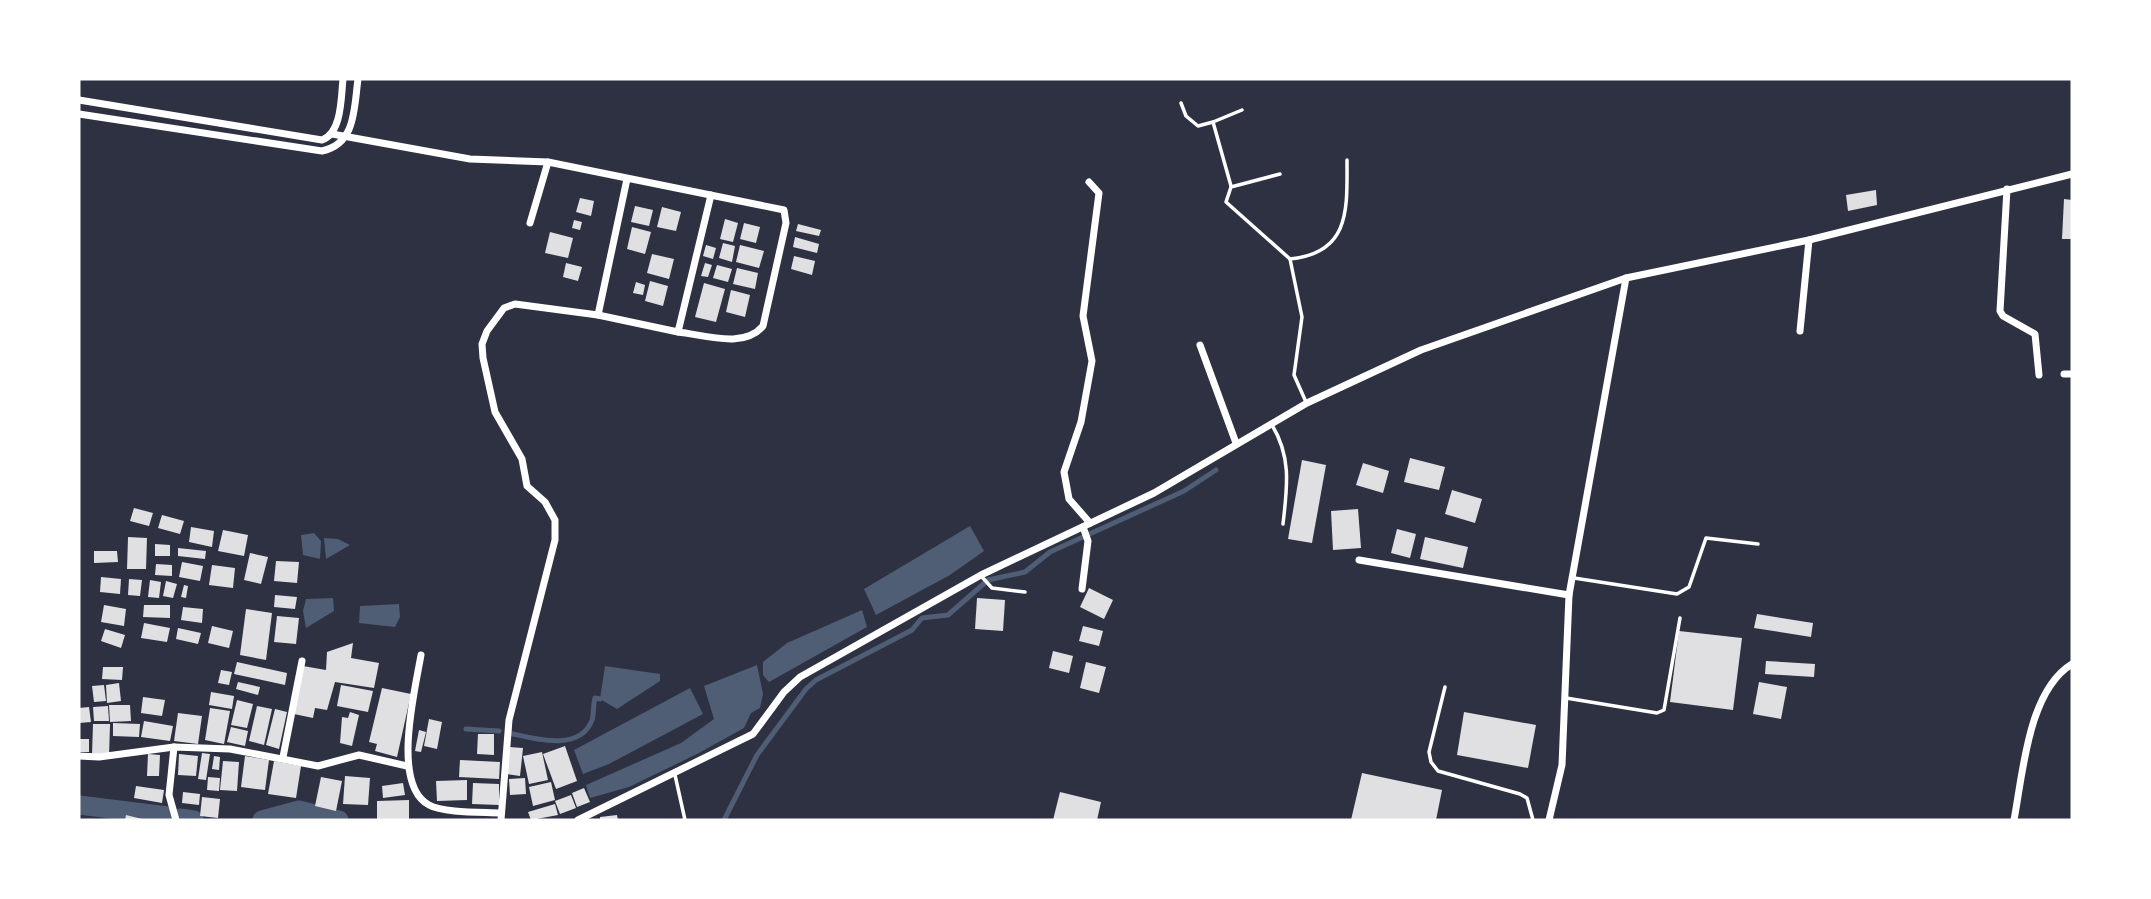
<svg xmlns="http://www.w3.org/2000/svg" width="2151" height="899" viewBox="0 0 2151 899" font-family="'Fira Sans Condensed',sans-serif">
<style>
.water{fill:#4f5d75}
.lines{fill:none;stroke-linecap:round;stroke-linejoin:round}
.stream{stroke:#4f5d75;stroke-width:5}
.canal{stroke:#4f5d75;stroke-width:19}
.building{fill:#e0e0e3}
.service{stroke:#fff;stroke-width:3.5}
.minor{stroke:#fff;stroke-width:7}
</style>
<rect width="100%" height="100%" fill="#2d3142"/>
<g class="water">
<path d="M970 526 984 551 950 575 876 615 864 589Z"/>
<path d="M314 533 321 541 320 559 303 555 301 535Z"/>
<path d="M324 538 338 539 350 545 326 559Z"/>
<path d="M333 598 334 611 306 628 303 611 306 599Z"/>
<path d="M399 604 400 617 395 627 359 623 360 606Z"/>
<path d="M862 610 867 627 769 682 763 675V662L787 643Z"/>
<path d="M757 665 763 694 760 708 751 713 744 728 697 754 629 787 590 798 586 785 681 743 714 719 704 686Z"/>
<path d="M605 666 660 674V681L617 709 600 699Z"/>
<path d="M690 688 703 714 609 764 583 774 574 750Z"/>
</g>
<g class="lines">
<g class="stream">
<path d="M466 729 499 731"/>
<path d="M509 733C532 738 580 753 592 720 594 714 593 705 595 698L600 699"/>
<path d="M724 820 757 755 806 689 816 680 912 630 922 618 948 615 988 580 1025 572 1050 552 1184 491 1216 470"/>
</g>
<g class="canal">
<path d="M79 805 168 816"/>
<path d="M180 818 194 820"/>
<path d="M262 820 299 810 339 820"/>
</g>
</g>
<g class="building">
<path d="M1876 190 1877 205 1848 211 1846 195Z"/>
<path d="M580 198 594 201 591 216 576 212Z"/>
<path d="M2064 199 2072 200V239H2062Z"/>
<path d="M635 206 653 210 649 226 631 222Z"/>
<path d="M662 207 681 212 676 231 657 227Z"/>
<path d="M725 219 738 223 733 242 720 239Z"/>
<path d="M574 220 582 222 580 230 572 228Z"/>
<path d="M744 223 760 227 756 243 740 239Z"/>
<path d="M798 224 821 230 819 236 796 231Z"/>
<path d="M632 227 651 232 645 254 627 249Z"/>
<path d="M550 232 573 238 568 258 545 253Z"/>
<path d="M795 237 819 244 817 253 793 247Z"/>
<path d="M723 243 735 246 732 262 719 258Z"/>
<path d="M706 245 716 248 713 259 703 256Z"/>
<path d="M740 245 764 251 759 268 736 262Z"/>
<path d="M652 254 674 259 669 279 647 273Z"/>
<path d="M794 256 815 261 812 275 791 269Z"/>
<path d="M566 263 582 267 578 281 563 277Z"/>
<path d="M705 263 712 265 708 277 701 276Z"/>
<path d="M717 265 732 269 728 282 713 278Z"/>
<path d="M737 268 758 273 755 289 733 284Z"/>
<path d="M650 281 668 286 663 306 645 301Z"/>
<path d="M636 282 645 285 643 295 633 293Z"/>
<path d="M704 283 725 289 716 322 695 317Z"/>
<path d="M731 290 750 295 745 317 726 312Z"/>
<path d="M1410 458 1445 467 1439 490 1404 482Z"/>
<path d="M1302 460 1326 465 1312 543 1288 539Z"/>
<path d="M1363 463 1389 471 1383 493 1356 485Z"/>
<path d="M1452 490 1482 499 1475 523 1445 514Z"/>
<path d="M134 508 153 513 149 526 130 521Z"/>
<path d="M1358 509 1361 548 1333 550 1331 511Z"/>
<path d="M162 515 184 521 180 534 158 528Z"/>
<path d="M191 527 214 531 212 547 189 542Z"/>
<path d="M1397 529 1416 534 1410 558 1391 553Z"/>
<path d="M223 530 248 535 244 556 218 551Z"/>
<path d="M128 537 147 538 146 569H127Z"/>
<path d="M1425 537 1468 547 1463 568 1420 559Z"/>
<path d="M155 544 170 545V556H155Z"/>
<path d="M178 548 206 551 205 559 178 556Z"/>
<path d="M94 551H117L118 562 94 563Z"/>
<path d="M250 553 268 557 261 584 244 580Z"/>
<path d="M276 561 299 562 297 583 274 581Z"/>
<path d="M182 562 203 566 200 581 179 577Z"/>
<path d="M156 564 172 565V576L155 575Z"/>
<path d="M212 565 235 568 233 588 209 585Z"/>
<path d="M101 577 121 579 120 594 100 592Z"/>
<path d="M129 579 142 580 140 596 128 595Z"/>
<path d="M150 580 161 582 159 598 148 597Z"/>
<path d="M166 581 177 584 173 598 163 596Z"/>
<path d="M184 585 188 586 186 598 181 597Z"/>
<path d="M1089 588 1113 600 1104 619 1080 607Z"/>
<path d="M275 595 297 597 295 609 274 607Z"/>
<path d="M977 598 1005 600 1003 631 975 629Z"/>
<path d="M104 605 126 609 124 626 101 622Z"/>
<path d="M144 605H170V618L143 617Z"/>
<path d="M183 607 203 609 202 623 181 620Z"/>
<path d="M246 609 272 613 266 660 240 655Z"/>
<path d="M1757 614 1813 623 1811 637 1754 628Z"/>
<path d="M277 616 299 618 296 644 274 642Z"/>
<path d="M144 623 170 628 167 642 141 638Z"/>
<path d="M212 626 233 631 229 648 208 643Z"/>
<path d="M1083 626 1103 631 1099 646 1079 641Z"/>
<path d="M178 628 201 633 198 644 176 639Z"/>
<path d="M105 629 125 635 121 648 101 641Z"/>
<path d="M1679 631 1742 638 1733 710 1670 702Z"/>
<path d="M353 643 351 658 379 663 374 688 335 682 327 710 315 708 313 718 294 714 303 666 326 670 327 652Z"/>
<path d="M1053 651 1073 656 1069 673 1049 668Z"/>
<path d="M1766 661 1815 664 1814 677 1765 674Z"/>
<path d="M237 662 287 673 285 685 234 674Z"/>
<path d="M1086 662 1106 667 1099 693 1080 688Z"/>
<path d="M103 667H123L122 680 102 679Z"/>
<path d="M221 670 232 672 229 685 218 683Z"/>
<path d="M238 682 260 687 258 695 236 689Z"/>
<path d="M1759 682 1787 687 1781 719 1753 714Z"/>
<path d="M119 683 121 701 107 703 106 685Z"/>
<path d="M104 685 106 701 94 702 92 686Z"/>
<path d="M341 685 373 691 368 712 337 706Z"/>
<path d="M382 688 411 694 397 757 375 751 377 744 369 742Z"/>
<path d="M211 692 234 696 232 709 209 705Z"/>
<path d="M143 697 165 700 162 716 141 713Z"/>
<path d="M237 700 253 704 247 728 231 725Z"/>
<path d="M109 705H130L131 721 110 722Z"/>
<path d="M108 706 109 721H94L93 707Z"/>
<path d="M257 706 272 709 264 745 249 741Z"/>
<path d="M89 707 91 722 79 723V708Z"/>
<path d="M210 708 230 711 224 744 205 740Z"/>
<path d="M275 709 287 712 279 749 266 745Z"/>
<path d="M350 712 359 715 352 746 340 743 342 717 348 718Z"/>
<path d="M1464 712 1536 725 1528 768 1457 755Z"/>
<path d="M178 713 202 716 198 744 174 741Z"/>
<path d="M429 719 442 722 437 749 424 746Z"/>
<path d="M144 721 173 726 170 741 141 737Z"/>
<path d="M113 723 140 724 139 737 113 736Z"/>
<path d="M93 724H110L109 756 92 755Z"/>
<path d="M231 727 248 731 245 746 227 742Z"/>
<path d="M419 730 426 732 421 752 415 751Z"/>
<path d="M478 734H494V755L477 754Z"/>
<rect x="79" y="739" width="10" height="13"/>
<path d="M565 746 577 781 556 789 543 754Z"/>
<path d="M509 747 523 748 520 776 506 774Z"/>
<path d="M542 752 548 780 529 784 523 756Z"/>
<path d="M202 753 210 754 206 780 198 779Z"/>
<path d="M148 754 160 755 159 776H147Z"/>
<path d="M179 754 198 756 196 776 178 775Z"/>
<path d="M214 756 220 757 219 770 212 769Z"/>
<path d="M245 756 269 760 265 790 241 787Z"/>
<path d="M460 760 500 762 499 779 459 777Z"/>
<path d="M223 761 239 762 237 791 220 790Z"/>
<path d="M274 761 301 766 296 798 268 794Z"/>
<path d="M1362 773 1442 790 1436 820H1351Z"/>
<path d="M345 776 370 778 368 805 343 804Z"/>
<path d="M208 777 220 778 219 791 207 790Z"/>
<path d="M321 777 342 781 336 811 315 806Z"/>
<path d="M525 778 526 794 510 795 509 779Z"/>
<path d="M467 780V800L437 801 436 781Z"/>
<path d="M551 782 555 800 533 806 529 787Z"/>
<path d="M403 783 405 795 383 798 382 786Z"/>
<path d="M473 783 499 784V805L472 804Z"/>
<path d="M136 786 164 790 162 803 134 798Z"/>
<path d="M584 788 590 802 577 807 572 793Z"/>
<path d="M183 792 200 794 199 805 182 803Z"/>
<path d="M1060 792 1101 802 1097 820H1053Z"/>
<path d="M571 795 576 808 560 814 555 801Z"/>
<path d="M202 797 220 799 218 818 200 816Z"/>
<path d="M409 800V820H377V801Z"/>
<path d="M555 804 558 815 531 820 528 812Z"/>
<path d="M126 815 142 819 141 820H125Z"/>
<path d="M617 815 618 820H600V817Z"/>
</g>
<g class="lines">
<g class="service">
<path d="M1181 103 1186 116 1198 126 1213 122 1231 186"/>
<path d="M1213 122 1242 110"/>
<path d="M1280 174 1231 187 1226 202 1290 259C1351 253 1347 208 1347 160"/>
<path d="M1290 259 1302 317 1294 375 1306 402"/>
<path d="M1272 425C1292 458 1287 488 1283 524"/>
<path d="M982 577 992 588 1025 592"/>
<path d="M1574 578 1677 594 1689 587 1706 538 1758 544"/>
<path d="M1445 687 1429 752 1431 762 1438 771 1520 794 1527 798 1533 820"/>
<path d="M1566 698 1657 713 1664 710 1680 618"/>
<path d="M675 775 685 820"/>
</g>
<g class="minor">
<path d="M79 100 322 140C342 133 341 97 343 79"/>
<path d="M79 114 322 151C356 144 354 108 358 79"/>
<path d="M332 134 470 159 548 162 784 210 786 223 763 326C744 349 705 335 678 332"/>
<path d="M1089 182 1099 193 1083 316 1092 361 1081 422 1064 472 1069 499 1090 523"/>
<path d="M2007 189 2000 311 2003 316 2035 334 2039 375"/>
<path d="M530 223 548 162"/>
<path d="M598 315 627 179"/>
<path d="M1800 331 1809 240"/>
<path d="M1200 345 1236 443"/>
<path d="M2064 374H2072"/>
<path d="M1359 560 1569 595"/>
<path d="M1082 589 1088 541 1083 527"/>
<path d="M421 655C415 690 391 785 429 805 443 813 483 812 500 813"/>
<path d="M174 747 169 795 176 820"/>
<path d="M79 756 99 757 174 747 230 749 318 766 359 755 407 766"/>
<path d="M283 757 302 661"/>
<path d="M501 820 509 720 555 540V520L545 502 527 486 522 459 495 412 483 358 482 344 487 331 504 308 515 304 598 315 678 332 711 195"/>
<path d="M578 820 753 734 784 692 800 677 981 575 1154 493 1307 403 1421 350 1626 278 1809 240 2072 174"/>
<path d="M1549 820 1562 765 1569 595 1626 278"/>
<path d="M2014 820C2023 773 2028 691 2072 664"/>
</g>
</g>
<rect width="2151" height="899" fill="none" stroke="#ffffff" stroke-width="161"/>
</svg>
